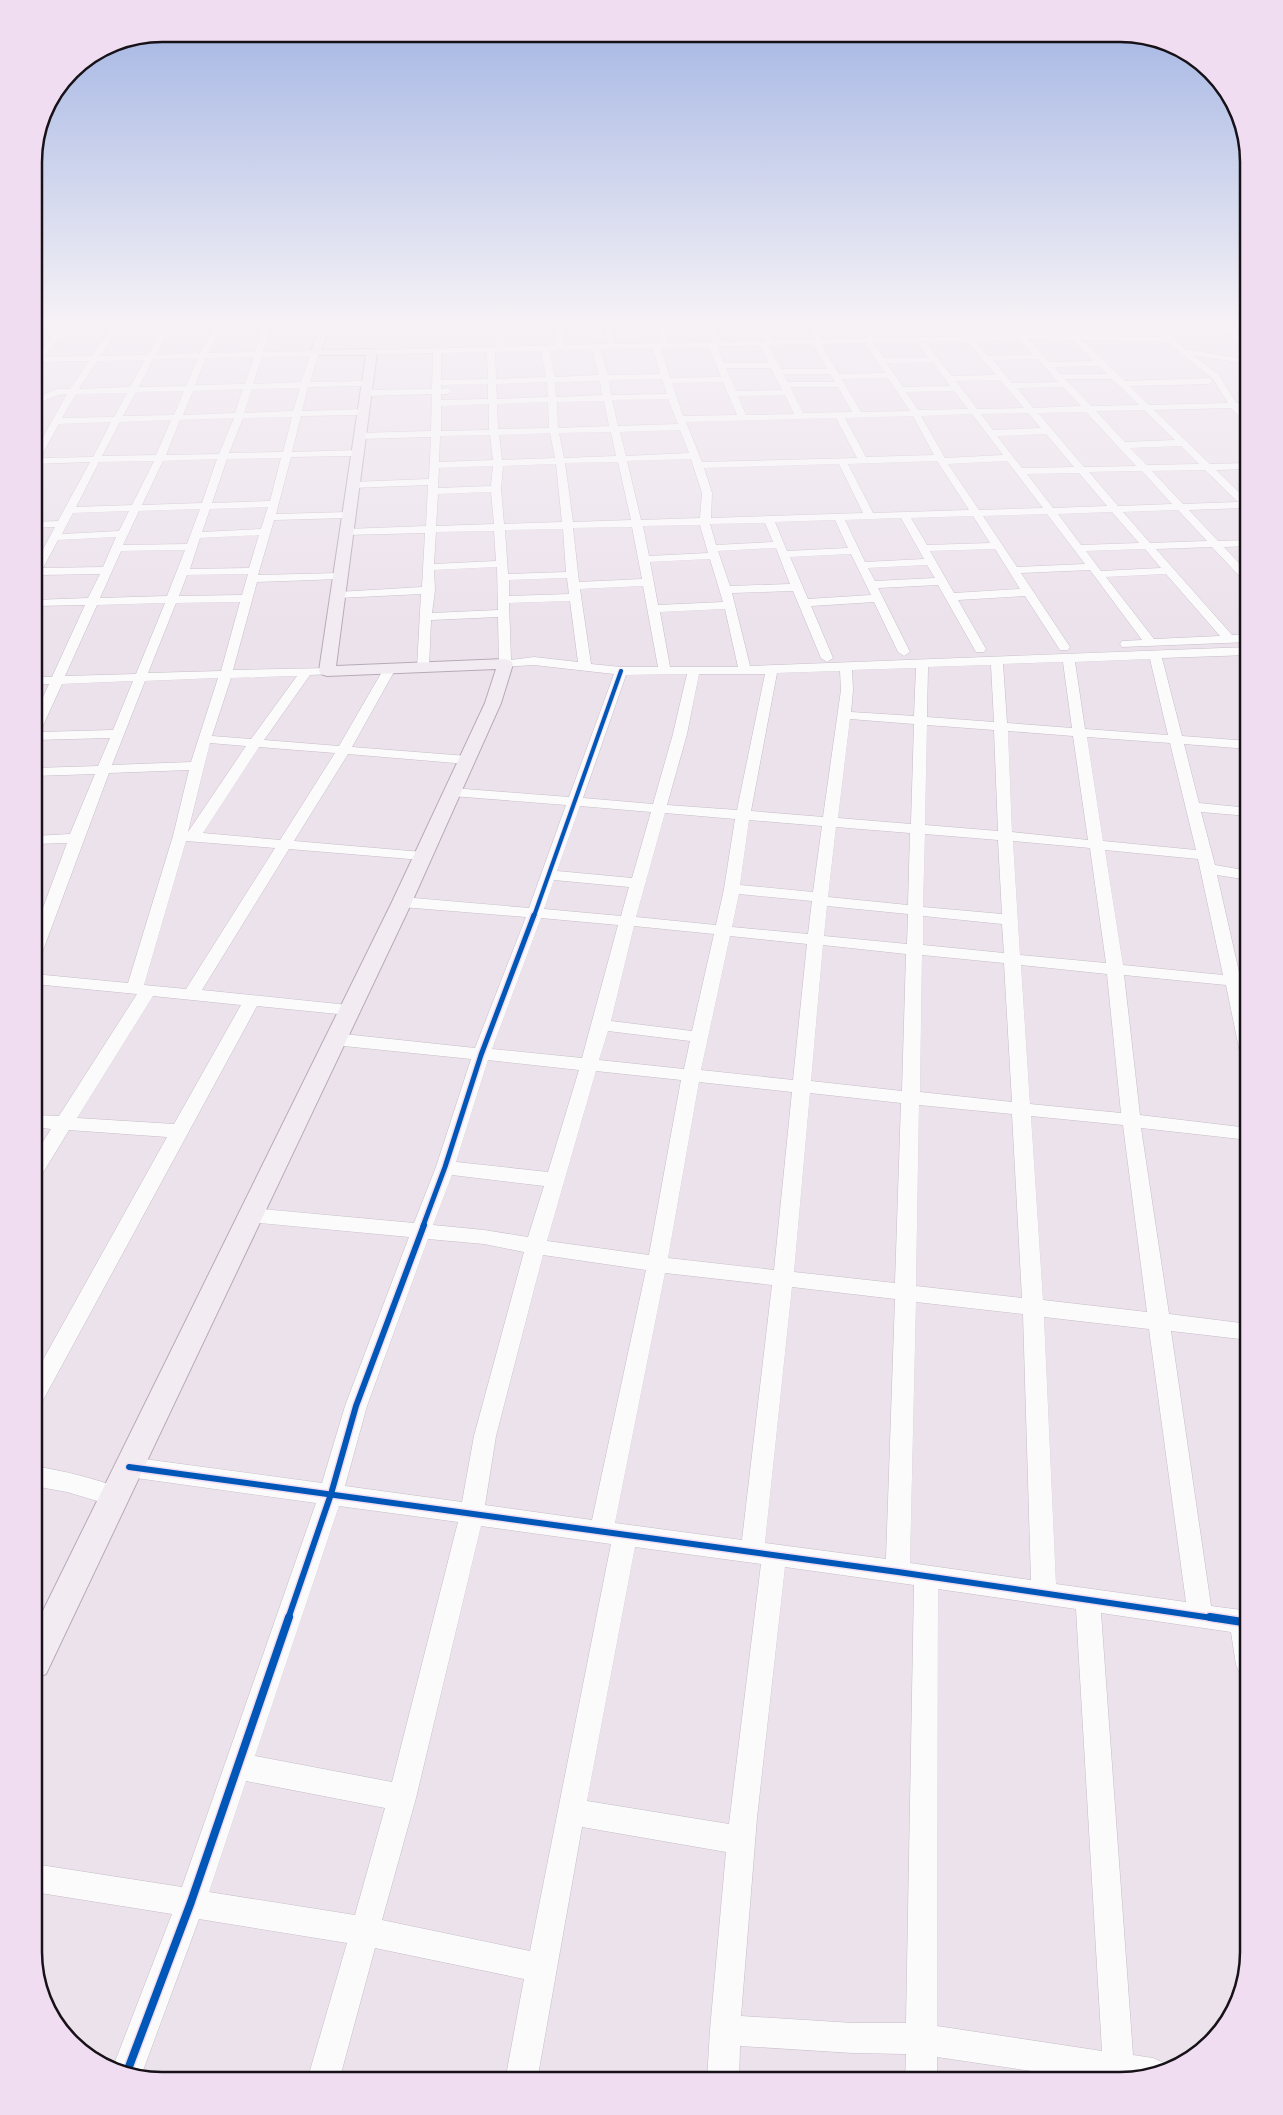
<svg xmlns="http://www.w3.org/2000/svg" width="1283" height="2115" viewBox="0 0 1283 2115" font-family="'PT Sans Narrow',sans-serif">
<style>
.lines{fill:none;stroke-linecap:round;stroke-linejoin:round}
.minor-casing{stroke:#c5bec6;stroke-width:1}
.major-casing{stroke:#b7aab8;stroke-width:2}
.minor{fill:#fcfbfc;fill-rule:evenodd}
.major{fill:#f2ecf2;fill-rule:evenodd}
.cycleway-far3-casing{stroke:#f0ddf1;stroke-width:6}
.cycleway-far2-casing{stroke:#f0ddf1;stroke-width:8}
.cycleway-far1-casing{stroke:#f0ddf1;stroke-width:9}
.cycleway-casing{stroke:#f0ddf1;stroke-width:11}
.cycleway-far3{stroke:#0057b8;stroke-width:4}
.cycleway-far2{stroke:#0057b8;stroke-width:5}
.cycleway-far1{stroke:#0057b8;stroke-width:6}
.cycleway{stroke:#0057b8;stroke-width:8}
.rim{fill:none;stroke:#171118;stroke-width:2.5}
</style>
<rect width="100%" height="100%" fill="#ece2ec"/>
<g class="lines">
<defs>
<g id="minor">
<path d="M71 324 44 357 92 356 113 324H121L100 356 148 355 164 324H172L156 355 200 353 215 324H223L208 353 255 352 264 324H272L263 352 315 351 319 353 310 382 370 381V385L367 386 308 387 302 411 363 409 367 412 363 415 301 416 292 452 357 450 362 453 357 456 291 457 276 514 348 512 353 515 348 518 274 520 258 575 340 573 346 576 340 579 257 582 233 670 331 668 333 671 331 674 310 675 264 740 339 746 383 670 385 667H393L395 670 352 747 467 756 474 760 467 764 348 754 294 841 422 852 427 853 429 856 427 859 422 860 289 849 202 990 348 1005 354 1006 356 1010 354 1014 348 1015 257 1006 42 1402 34 1405V1376L167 1137 69 1130 41 1176 34 1178V1156L51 1129 34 1127V1115L59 1116 137 994 34 984V974L128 983 173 836 189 770 109 773 42 953 40 956 34 958V932L67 843 34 844V836L70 834 95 774 34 776V768L98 766 110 738 34 740V717L49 684 34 685V677H52L85 605 34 606V600L88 598 100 574 40 575 34 579V566L55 527 34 528V522L58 521 90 462 34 464V453L67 394 59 395 34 404V398L58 389H70L89 361 34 362V358L59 329H34V325ZM310 356 301 382 253 384 262 357ZM254 357 245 384 195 385 206 358ZM198 358 186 386 139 387 153 359ZM145 360 130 387 79 389 97 361ZM300 388 293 411 244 413 252 389ZM243 389 235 413 183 415 193 391ZM184 391 174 415 123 416 136 392ZM127 393 114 417 62 418 76 394ZM292 417 283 452 229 453 243 418ZM234 418 219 454 166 455 180 420ZM171 420 156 455 102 456 120 422ZM111 422 93 457 40 458 59 424ZM281 458 270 501 212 503 227 459ZM217 459 202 503 142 505 163 461ZM154 461 132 505 76 507 99 462ZM268 507 261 529 202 532 210 509ZM200 509 187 544 123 545 139 511ZM129 511 119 531 62 534 73 513ZM259 535 249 568 190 569 200 538ZM116 537 103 567 43 568 58 540ZM185 550 167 596 100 598 121 551ZM248 574 242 595 179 596 187 575ZM240 602 221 671 148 673 176 603ZM165 603 136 674 65 676 97 605ZM297 676 251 739 212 736 231 678ZM218 678 191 762 112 765 145 681ZM133 681 113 730 40 732 62 684ZM210 743 246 746 188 832ZM259 747 335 753 280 840 203 833ZM186 841 275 848 186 989 144 985ZM153 996 241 1005 174 1124 77 1118Z"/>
<path d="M496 324H504V347L556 345 554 324H562L564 345 608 344 604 324H612L615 344 660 343 655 324H663L667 343 713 342 706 324H714L721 342 764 341 757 324H765L772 340 815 339 806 324H814L822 339 868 338 858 324H866L876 338 1021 335 1164 337 1156 324H1235L1231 326 1249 344V350H1246L1222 326H1177L1167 328 1174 340 1185 349 1249 360V364L1193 355 1219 375 1236 403 1249 402V408H1241L1249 416V424L1246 423 1231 408 1154 410 1210 464 1249 463V469L1216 470 1249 502V510L1244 508 1189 510 1218 541 1249 540V546L1224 547 1249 574V583L1245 582 1212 547 1156 549 1232 635 1249 634V642L1122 647 1120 644 1122 641 1142 640 1090 570 1021 573 1070 647 1068 650H1060L1025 596 958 600 986 649 984 652H976L938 585 878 588 910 652 904 656 898 652 874 602 811 606 833 658 827 662 821 658 793 591 732 593 750 666 1249 647V655L1162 658 1182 736 1249 741V749L1184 744 1199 803 1249 808V816L1201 812 1215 865 1249 871V880L1217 875 1249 1016V1059L1243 1057 1240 1053 1226 985 1124 975 1140 1115 1249 1128V1140L1141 1128 1169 1314 1249 1324V1340L1171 1331 1211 1606 1249 1611V1677L1240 1674 1236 1665 1231 1632 1101 1613 1133 2055 1153 2058 1164 2063 1167 2070 1121 2081H1099L937 2057V2081H905L906 2054 853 2053 740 2046 739 2081H707L710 2030 726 1852 582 1827 537 2081H505L524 1979 375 1948 339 2081H307L347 1943 199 1919 141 2076 113 2067 172 1914 34 1892V1864L182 1887 316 1503 129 1477 121 1474 118 1467 121 1460 129 1457 322 1483 345 1406 409 1237 250 1222 243 1220 240 1215 243 1210 250 1208 414 1223 436 1167 471 1059 334 1045 328 1043 325 1039 328 1035 334 1033 475 1048 526 917 402 907 397 905 394 902 397 899 402 897 529 908 566 805 452 796 445 792 452 788 569 797 614 674 534 665 501 667 499 664 498 617 431 620 429 668 423 672 419 671 417 668 421 594 338 598 332 595 338 592 422 587 425 533 346 535 341 532 346 529 426 526 428 485 352 488 347 485 352 482 429 479 431 437 359 439 354 436 359 433 431 431 432 394 366 396 362 393 366 390 432 389 433 353 372 354 368 352 372 350 496 347ZM1019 339 1033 355 988 356 976 341ZM1028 339 1072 340 1094 361 1049 362ZM1081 340 1167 342 1213 379 1228 403 1149 405 1130 386 1209 384 1213 381 1209 378 1125 381ZM967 341 996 375 952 376 925 342ZM917 342 929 358H884L873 343ZM865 343 885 373 839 374 821 344ZM813 344 827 369H781L768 345ZM760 345 769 363H724L717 346ZM709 347 721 377 670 378 661 348ZM653 348 660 374 608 375 600 349ZM592 349 599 375 555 377 549 350ZM541 351 546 377 496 379 495 352ZM487 352 488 379 441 380V353ZM1038 359 1058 382 1012 383 993 360ZM933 362 950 386 903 387 887 363ZM1099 366 1107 374H1061L1054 367ZM726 368H771L782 390 736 391ZM783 374H830L835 382H787ZM888 378 910 411 861 412 842 379ZM662 379 667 394 611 395 609 380ZM1065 379H1112L1139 405 1091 406ZM1000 380 1024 408 977 409 956 381ZM600 381 602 395 556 397 555 382ZM547 382 548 397 497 399 496 384ZM723 382 737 415 683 416 672 383ZM488 384V399L441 400V394H448L452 391 448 388 441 389V385ZM790 387H838L852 412 803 413ZM1063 387 1081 406 1033 408 1017 388ZM954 391 968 409 918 410 906 392ZM785 395 794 414 746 415 738 396ZM668 399 678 424 618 426 612 400ZM604 401 609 426 558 428 557 402ZM548 402 549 428 498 429 497 404ZM489 404V430L441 431V406ZM1144 410 1175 440 1125 442 1096 411ZM1086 412 1136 466 1084 467 1038 413ZM1028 413 1041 428 993 430 981 414ZM972 414 1003 455 945 458 921 416ZM913 416 934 455 866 457 845 418ZM836 418 857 458 702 462 686 422ZM680 430 689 453 626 456 620 432ZM611 432 616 456 564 458 559 433ZM550 433 555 458 502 460 499 435ZM1046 434 1074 467 1022 468 997 436ZM490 435 493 460 439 462 440 436ZM1181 446 1199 464 1147 465 1130 448ZM691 459 702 493 700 518 641 520 627 461ZM937 461 969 510 873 513 848 464ZM1007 461 1043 508 979 510 948 464ZM618 462 631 520 573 522 565 463ZM556 464 562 522 504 524 501 489 503 466ZM839 464 863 513 711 518 712 493 704 468ZM493 466 491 486 438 488 439 468ZM1205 470 1238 502 1183 504 1152 471ZM1142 471 1172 504 1118 506 1089 472ZM1079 473 1107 506 1053 508 1027 474ZM491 492 494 524 436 526 438 494ZM1178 510 1207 541 1150 543 1123 512ZM1112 512 1139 543 1081 545 1058 514ZM1047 514 1085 564 1017 567 983 516ZM973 516 990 543 927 545 911 518ZM901 518 924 559 865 562 845 520ZM835 520 848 548 787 551 775 522ZM765 523 773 542 716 545 710 524ZM700 525 708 553 649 556 643 526ZM632 527 642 579 579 582 573 528ZM563 529 566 572 508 574 505 530ZM494 531 496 561 434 564 436 532ZM776 548 790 584 730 586 718 551ZM995 549 1020 589 954 593 930 551ZM1145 549 1161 568 1101 571 1086 551ZM851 554 871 595 808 599 790 557ZM710 559 723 602 658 605 650 562ZM927 565 935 578 875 581 868 568ZM497 567 498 610 432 613 435 590 434 570ZM1166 574 1220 636 1154 639 1106 577ZM567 578 569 594 509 596V580ZM643 586 658 667H621L591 664 580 589ZM570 601 578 662 534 657 511 660 509 603ZM725 609 738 667H670L660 612ZM1150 659 1168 735 1085 729 1075 662ZM1063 662 1072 728 1007 723 1003 664ZM991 665 994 722 927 717 928 667ZM916 668 914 716 851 712 853 690 852 670ZM840 671 841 690 823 817 751 811 777 673ZM687 674 673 734 653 804 583 798 626 675ZM699 674H765L737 810 667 805 687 734ZM850 719 914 724 911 824 838 818ZM927 725 994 730 998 831 925 825ZM1008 731 1073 736 1088 840 1012 832ZM1087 737 1170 743 1196 850 1103 841ZM580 806 651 812 632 878 557 871ZM665 813 735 819 724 889 716 925 636 917ZM749 820 822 826 813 892 740 885ZM836 827 910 833 908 905 828 897ZM925 834 998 840 1002 914 923 907ZM1013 841 1090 848 1106 963 1020 955ZM1105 850 1198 859 1223 975 1123 965ZM554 880 629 887 621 916 544 909ZM739 894 812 901 808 934 732 927ZM827 906 908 914 907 944 824 936ZM923 916 1002 924 1004 953 923 945ZM541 918 618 925 582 1058 492 1049ZM634 926 714 934 692 1031 611 1021ZM730 936 807 944 793 1080 701 1070ZM823 945 906 954 902 1091 811 1081ZM922 955 1004 963 1012 1102 920 1092ZM1021 965 1107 974 1121 1113 1030 1104ZM608 1031 690 1041 684 1069 599 1060ZM488 1060 579 1070 548 1172 456 1162ZM596 1071 681 1080 649 1255 547 1241ZM699 1082 792 1092 774 1270 668 1258ZM810 1093 901 1103 895 1283 794 1272ZM919 1105 1012 1114 1022 1298 916 1286ZM1031 1116 1123 1125 1147 1312 1043 1300ZM452 1175 544 1186 528 1237 484 1230 433 1225ZM428 1239 484 1244 524 1252 474 1436 462 1502 345 1486 367 1406ZM543 1255 646 1270 592 1520 485 1505 496 1436ZM665 1273 772 1285 742 1540 615 1523ZM792 1287 895 1299 886 1559 765 1543ZM916 1302 1023 1314 1031 1580 910 1563ZM1044 1317 1149 1329 1186 1602 1056 1584ZM339 1506 458 1522 392 1782 255 1756ZM481 1526 611 1544 530 1951 382 1920 416 1798ZM635 1547 761 1564 729 1824 587 1801ZM785 1567 914 1585 906 2023H853L741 2016 757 1818ZM938 1589 1076 1609 1102 2051 937 2026ZM246 1781 385 1808 355 1915 209 1892Z"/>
<path d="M34 1466C64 1471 94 1478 122 1489L126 1496 122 1503 114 1506 67 1492 34 1486Z"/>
</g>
<path id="major" d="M321 324H331L321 350 372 349 377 352 336 666 505 659 511 661 513 664 501 703 412 902 46 1674 34 1679V1629L392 902 485 703 496 669 327 676 321 674 319 671 366 355H311L310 353Z"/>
</defs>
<use href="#minor" class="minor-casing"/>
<use href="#major" class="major-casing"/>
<use href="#minor" class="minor"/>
<use href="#major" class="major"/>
<defs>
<path id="cycleway-far3" d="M534 916 621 671"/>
<path id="cycleway-far2" d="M423 1226 445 1167 481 1055 534 915"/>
<g id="cycleway-far1">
<path d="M129 1467 898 1572 1219 1619"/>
<path d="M288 1619 331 1494 356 1406 424 1225"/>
</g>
<g id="cycleway">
<path d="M1210 1617 1249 1623"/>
<path d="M127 2072 191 1902 289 1617"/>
</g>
</defs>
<use href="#cycleway-far3" class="cycleway-far3-casing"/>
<use href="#cycleway-far2" class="cycleway-far2-casing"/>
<use href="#cycleway-far1" class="cycleway-far1-casing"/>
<use href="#cycleway" class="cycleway-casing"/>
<use href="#cycleway-far3" class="cycleway-far3"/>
<use href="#cycleway-far2" class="cycleway-far2"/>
<use href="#cycleway-far1" class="cycleway-far1"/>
<use href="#cycleway" class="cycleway"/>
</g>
<linearGradient id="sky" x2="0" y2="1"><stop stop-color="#a1b3e3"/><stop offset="0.52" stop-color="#f6f2f6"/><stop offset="1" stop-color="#f6f2f6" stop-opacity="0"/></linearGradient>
<rect width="1283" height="620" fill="url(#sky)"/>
<path d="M0 0H1283V2115H0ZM162 42H1120A120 120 0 0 1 1240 162V1952A120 120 0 0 1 1120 2072H162A120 120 0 0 1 42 1952V162A120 120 0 0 1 162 42Z" fill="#f0ddf1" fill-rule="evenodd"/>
<path class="rim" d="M162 42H1120A120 120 0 0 1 1240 162V1952A120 120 0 0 1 1120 2072H162A120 120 0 0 1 42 1952V162A120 120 0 0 1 162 42Z"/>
</svg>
